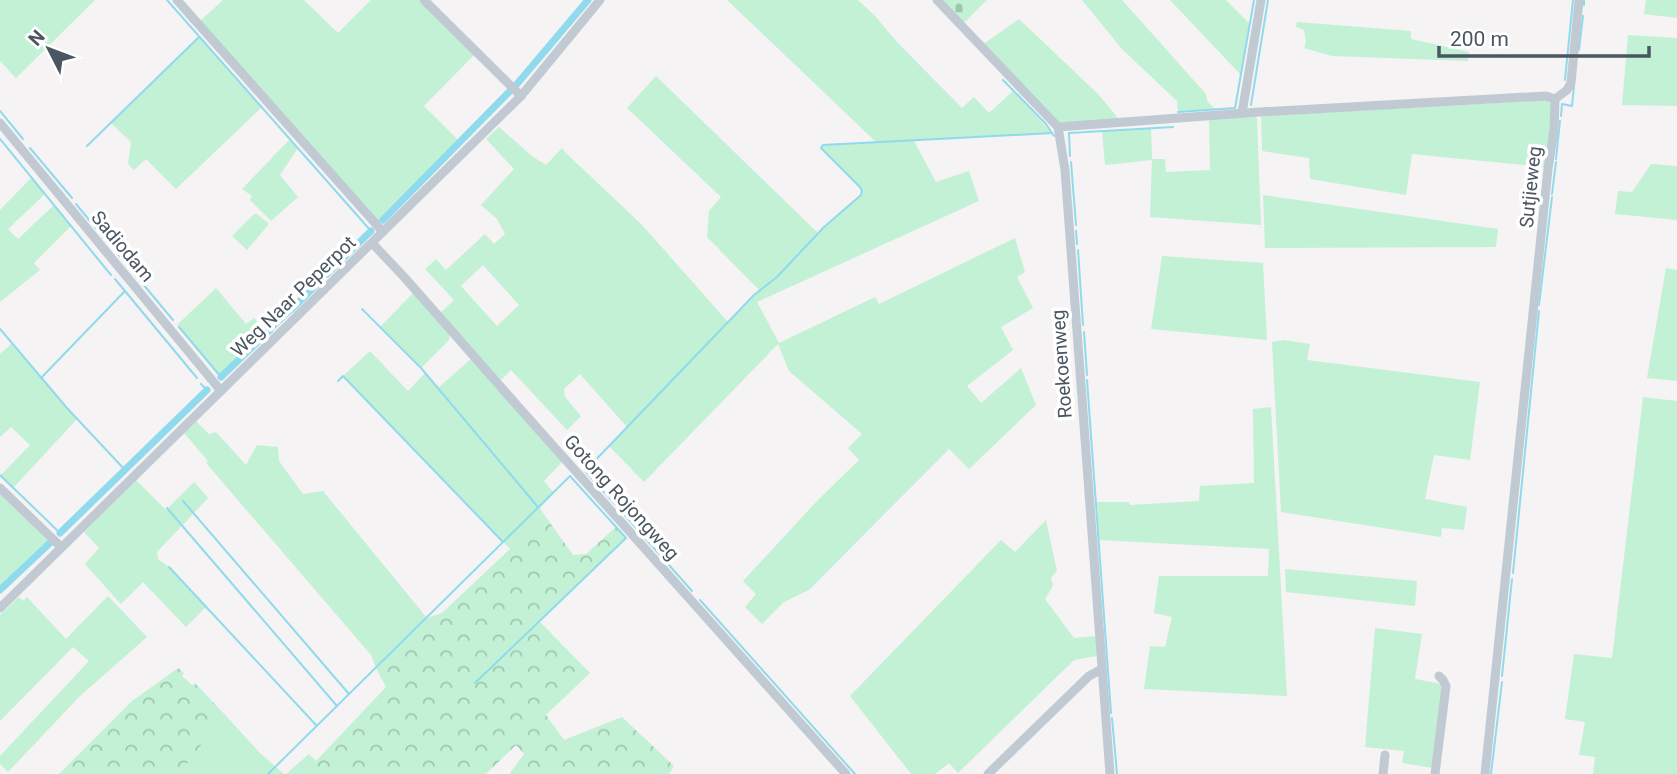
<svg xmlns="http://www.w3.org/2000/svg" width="1677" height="774" font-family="Roboto,sans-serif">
	<defs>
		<pattern id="forest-crowns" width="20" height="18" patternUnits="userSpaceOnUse" patternTransform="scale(1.75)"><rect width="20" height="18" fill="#c3f1d5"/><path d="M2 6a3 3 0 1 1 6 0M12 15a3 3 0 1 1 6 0" fill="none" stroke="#a0c6b0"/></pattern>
		<pattern id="cemetery-stones" width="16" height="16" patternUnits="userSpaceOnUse" patternTransform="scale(1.75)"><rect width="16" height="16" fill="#c3f1d5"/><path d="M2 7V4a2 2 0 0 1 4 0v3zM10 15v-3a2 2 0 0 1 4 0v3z" fill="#a0c6b0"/></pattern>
	</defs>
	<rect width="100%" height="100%" fill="#f5f3f3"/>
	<!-- grass -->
	<g fill="#c3f1d5" fill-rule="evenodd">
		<polygon points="0,0 95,0 16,78 0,61"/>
		<polygon points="223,0 304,0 338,33 371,0 419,0 474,55 424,106 460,142 379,223 200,21"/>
		<path d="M 727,0 L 858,0 L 874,15 L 898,43 L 962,108 L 974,97 L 989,113 L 1013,91 L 1052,133 L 914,141 L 936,182 L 969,171 L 979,201 L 757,302 L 779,343 L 875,297 L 879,304 L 1015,238 L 1025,272 L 1017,277 L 1033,308 L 1001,327 L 1013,350 L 967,386 L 981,403 L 1021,368 L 1036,405 L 969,469 L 949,449 L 809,590 L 784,602 L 762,624 L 745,607 L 756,594 L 743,581 L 817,501 L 859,460 L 848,448 L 862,434 L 789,371 L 778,344 L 644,482 L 609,446 L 627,427 L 580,374 L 564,389 L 565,397 L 581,416 L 567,430 L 511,370 L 499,382 L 440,313 L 454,300 L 425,269 L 436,259 L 446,270 L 485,234 L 494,244 L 505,234 L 497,219 L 481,205 L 514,169 L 486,139 L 499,127 L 532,156 L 546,165 L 562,148 L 567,154 L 642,225 L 728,322 L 759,290 L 707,237 L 709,211 L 721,197 L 627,108 L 656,76 L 818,233 L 861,195 L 862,191 L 821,148 L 823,145 L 876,142 ZM 483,265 L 519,305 L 497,326 L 461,286 Z"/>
		<polygon points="1082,0 1122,0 1206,94 1207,101 1215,109 1178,112 1177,101 1122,49"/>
		<polygon points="1170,0 1226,0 1250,24 1241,75"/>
		<polygon points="1646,0 1677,0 1677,18 1644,14"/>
		<polygon points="1019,19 1098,94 1119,119 1059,125 982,45"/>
		<polygon points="1297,22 1411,31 1411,39 1469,52 1468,61 1332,56 1304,48 1306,42 1304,30 1296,27"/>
		<polygon points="1628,35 1677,38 1677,106 1622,105"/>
		<polygon points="199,36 262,107 176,189 146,159 134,170 128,164 131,142 111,123"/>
		<polygon points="1547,100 1552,104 1551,130 1545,167 1412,154 1406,195 1310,179 1309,158 1262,151 1261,116"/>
		<polygon points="1255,116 1257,119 1261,225 1150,217 1152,160 1105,165 1102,131 1151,128 1152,159 1165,159 1166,172 1210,170 1209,118"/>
		<polygon points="290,139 298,148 280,175 298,197 271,221 250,200 252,196 242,189"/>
		<polygon points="1651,164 1677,166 1677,220 1615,214 1618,191 1632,192"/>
		<polygon points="32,177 45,194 8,229 18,239 54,205 71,226 34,263 40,270 0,302 0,210"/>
		<polygon points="1263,195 1498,229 1496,247 1265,248"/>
		<polygon points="254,214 257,214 269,224 247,250 232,236"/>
		<polygon points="1162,256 1263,263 1267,340 1151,329"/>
		<polygon points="1666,268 1677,270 1677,381 1647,378"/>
		<polygon points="216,288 246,324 254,318 267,333 220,376 177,325"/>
		<polygon points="414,292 450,334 449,340 421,368 380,327"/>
		<polygon points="1284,340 1310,344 1307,360 1480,382 1470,460 1434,455 1425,499 1467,507 1464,530 1442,528 1441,537 1281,512 1272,342"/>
		<polygon points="12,343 77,419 13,488 0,476 30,445 11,427 0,437 0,354"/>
		<polygon points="370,351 408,391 425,373 438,388 472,358 563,461 544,481 554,493 540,508 543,513 510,549 343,376"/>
		<polygon points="1643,397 1677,401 1677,774 1593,774 1595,757 1579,755 1585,722 1565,719 1574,654 1612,658"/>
		<polygon points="1271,407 1287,696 1144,689 1150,646 1165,647 1172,617 1154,613 1159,576 1268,576 1269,549 1099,540 1097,502 1129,502 1130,505 1199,501 1200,486 1254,483 1253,409"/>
		<polygon points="196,421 209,434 216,432 246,465 257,445 278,447 279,461 303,494 323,491 427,618 376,668 371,655 206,463 208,461 184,433"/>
		<polygon points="136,480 166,510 194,482 208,498 157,552 158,559 169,567 206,607 186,627 143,582 121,604 85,564 99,548 84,532"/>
		<polygon points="0,494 50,543 0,590"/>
		<polygon points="1046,520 1057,571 1051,578 1053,586 1045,599 1074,638 1096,636 1097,656 1074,660 958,773 949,763 935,774 911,774 850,696 1001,540 1015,552"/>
		<polygon points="1285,569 1417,581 1415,606 1286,592"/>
		<polygon points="108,596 147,637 80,696 8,772 0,764 0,756 89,661 73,647 0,721 0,615 19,597 23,601 27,597 66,639"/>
		<polygon points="1375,628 1422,634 1415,679 1442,684 1433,768 1402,763 1404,751 1365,747"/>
		<polygon points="227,717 260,753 284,774 179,774 212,731"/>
	</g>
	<!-- forest -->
	<g fill="url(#forest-crowns)">
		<polygon points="543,513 573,555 586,554 616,527 626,538 539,621 590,673 546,715 564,740 622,717 674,766 669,774 511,774 510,773 524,754 516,745 486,774 286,774 309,754 316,761 386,687 376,668 427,618 442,613 510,549"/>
		<polygon points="178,668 184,673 182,676 192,685 195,683 227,717 212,731 179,774 59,774 132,701"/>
	</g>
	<!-- cemetery -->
	<polygon fill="url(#cemetery-stones)" points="941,0 987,0 963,24"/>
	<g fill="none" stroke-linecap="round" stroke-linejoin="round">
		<!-- stream -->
		<g stroke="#90daee" stroke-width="2">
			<polyline points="167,0 371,231"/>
			<polyline points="1584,5 1584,0"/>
			<polyline points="1579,50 1583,16"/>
			<polyline points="1003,80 1046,124 1054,136"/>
			<polyline points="1565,80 1573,0"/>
			<polyline points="1251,105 1268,0"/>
			<polyline points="0,111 23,139"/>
			<polyline points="1178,112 1235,108 1254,0"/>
			<polyline points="1561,116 1562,104 1572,106 1574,86"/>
			<polyline points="0,139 111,275"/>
			<polyline points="87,146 199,37"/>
			<polyline points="30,148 72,198"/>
			<polyline points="1070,156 1069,133 1173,127"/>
			<polyline points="1556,159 1560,121"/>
			<polyline points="1071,162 1076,225"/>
			<polyline points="1552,194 1556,162"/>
			<polyline points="76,204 109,244"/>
			<polyline points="1076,231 1077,244"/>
			<polyline points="1078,250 1083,325"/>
			<polyline points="117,253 173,320"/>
			<polyline points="115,279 197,378"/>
			<polyline points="1539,305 1552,197"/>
			<polyline points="362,309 421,368 538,507"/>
			<polyline points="179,327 221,377"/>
			<polyline points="0,329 67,408 125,470"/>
			<polyline points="1084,332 1087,375"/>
			<polyline points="41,378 124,292"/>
			<polyline points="1087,380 1111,713"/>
			<polyline points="338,381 343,376 503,542"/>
			<polyline points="201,384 207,390"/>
			<polyline points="0,475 60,533"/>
			<polyline points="183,501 349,694"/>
			<polyline points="615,504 585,471 754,295 777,277 824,227 861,195 862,191 860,187 821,148 823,145 1052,133"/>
			<polyline points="167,508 337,706"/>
			<polyline points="622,512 692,591"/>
			<polyline points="169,567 316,725"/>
			<polyline points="1513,573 1539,311"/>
			<polyline points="700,600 855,774"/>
			<polyline points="1502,676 1512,579"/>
			<polyline points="1112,718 1117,774"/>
			<polyline points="268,774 570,476 626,538 475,683"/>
			<polyline points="1491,774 1502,682"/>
		</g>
		<!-- canal -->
		<g stroke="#90daee" stroke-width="7">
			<polyline points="517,84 588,0"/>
			<polyline points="383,220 509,92"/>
			<polyline points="327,274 371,231"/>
			<polyline points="292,309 319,282"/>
			<polyline points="272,327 289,311"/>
			<polyline points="221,377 270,330"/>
			<polyline points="60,533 207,390"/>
			<polyline points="0,590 50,543"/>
		</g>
		<!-- minor -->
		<g stroke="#c1cad2" stroke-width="9">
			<polyline points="177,0 383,232"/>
			<polyline points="424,0 521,96"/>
			<polyline points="937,0 1058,127 1065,170 1110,774"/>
			<polyline points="1555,99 1567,90 1571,83 1579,0"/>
			<polyline points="1242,113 1261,0"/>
			<polyline points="0,123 221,391"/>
			<polyline points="1058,127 1259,112 1546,96 1555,99"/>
			<polyline points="372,243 405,278 522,411 846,774"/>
			<polyline points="0,488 61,547"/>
			<polyline points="0,608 521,96 600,0"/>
			<polyline points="988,774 1089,676 1102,669"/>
			<polyline points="1383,774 1385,755"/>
			<polyline points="1435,774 1446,686 1443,680 1439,676"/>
			<polyline points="1485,774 1548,169 1554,130 1555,99"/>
		</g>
	</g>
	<g text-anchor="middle" stroke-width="7" stroke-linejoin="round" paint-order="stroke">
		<!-- street labels -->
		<g font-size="19" fill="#4a5661" stroke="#fff">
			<text transform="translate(1530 187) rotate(-84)" y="7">Sutjieweg</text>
			<text transform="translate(123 246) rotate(50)" y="7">Sadiodam</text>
			<text transform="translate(293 296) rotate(-44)" y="7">Weg Naar Peperpot</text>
			<text transform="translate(1061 364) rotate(-94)" y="7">Roekoenweg</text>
			<text transform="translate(622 497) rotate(48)" y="7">Gotong Rojongweg</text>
		</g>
	</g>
	<!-- north arrow -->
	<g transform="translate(49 49) rotate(312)" stroke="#ffffff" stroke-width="5" paint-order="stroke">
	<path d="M0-5L12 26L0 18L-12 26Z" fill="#4a5661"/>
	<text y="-10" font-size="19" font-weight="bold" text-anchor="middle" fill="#4a5661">N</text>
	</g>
	<!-- scale -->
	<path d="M1439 46v10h210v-10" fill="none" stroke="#4a5661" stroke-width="3.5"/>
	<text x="1450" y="46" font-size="21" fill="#4a5661" stroke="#ffffff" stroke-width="5" paint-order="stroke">200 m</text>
</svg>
